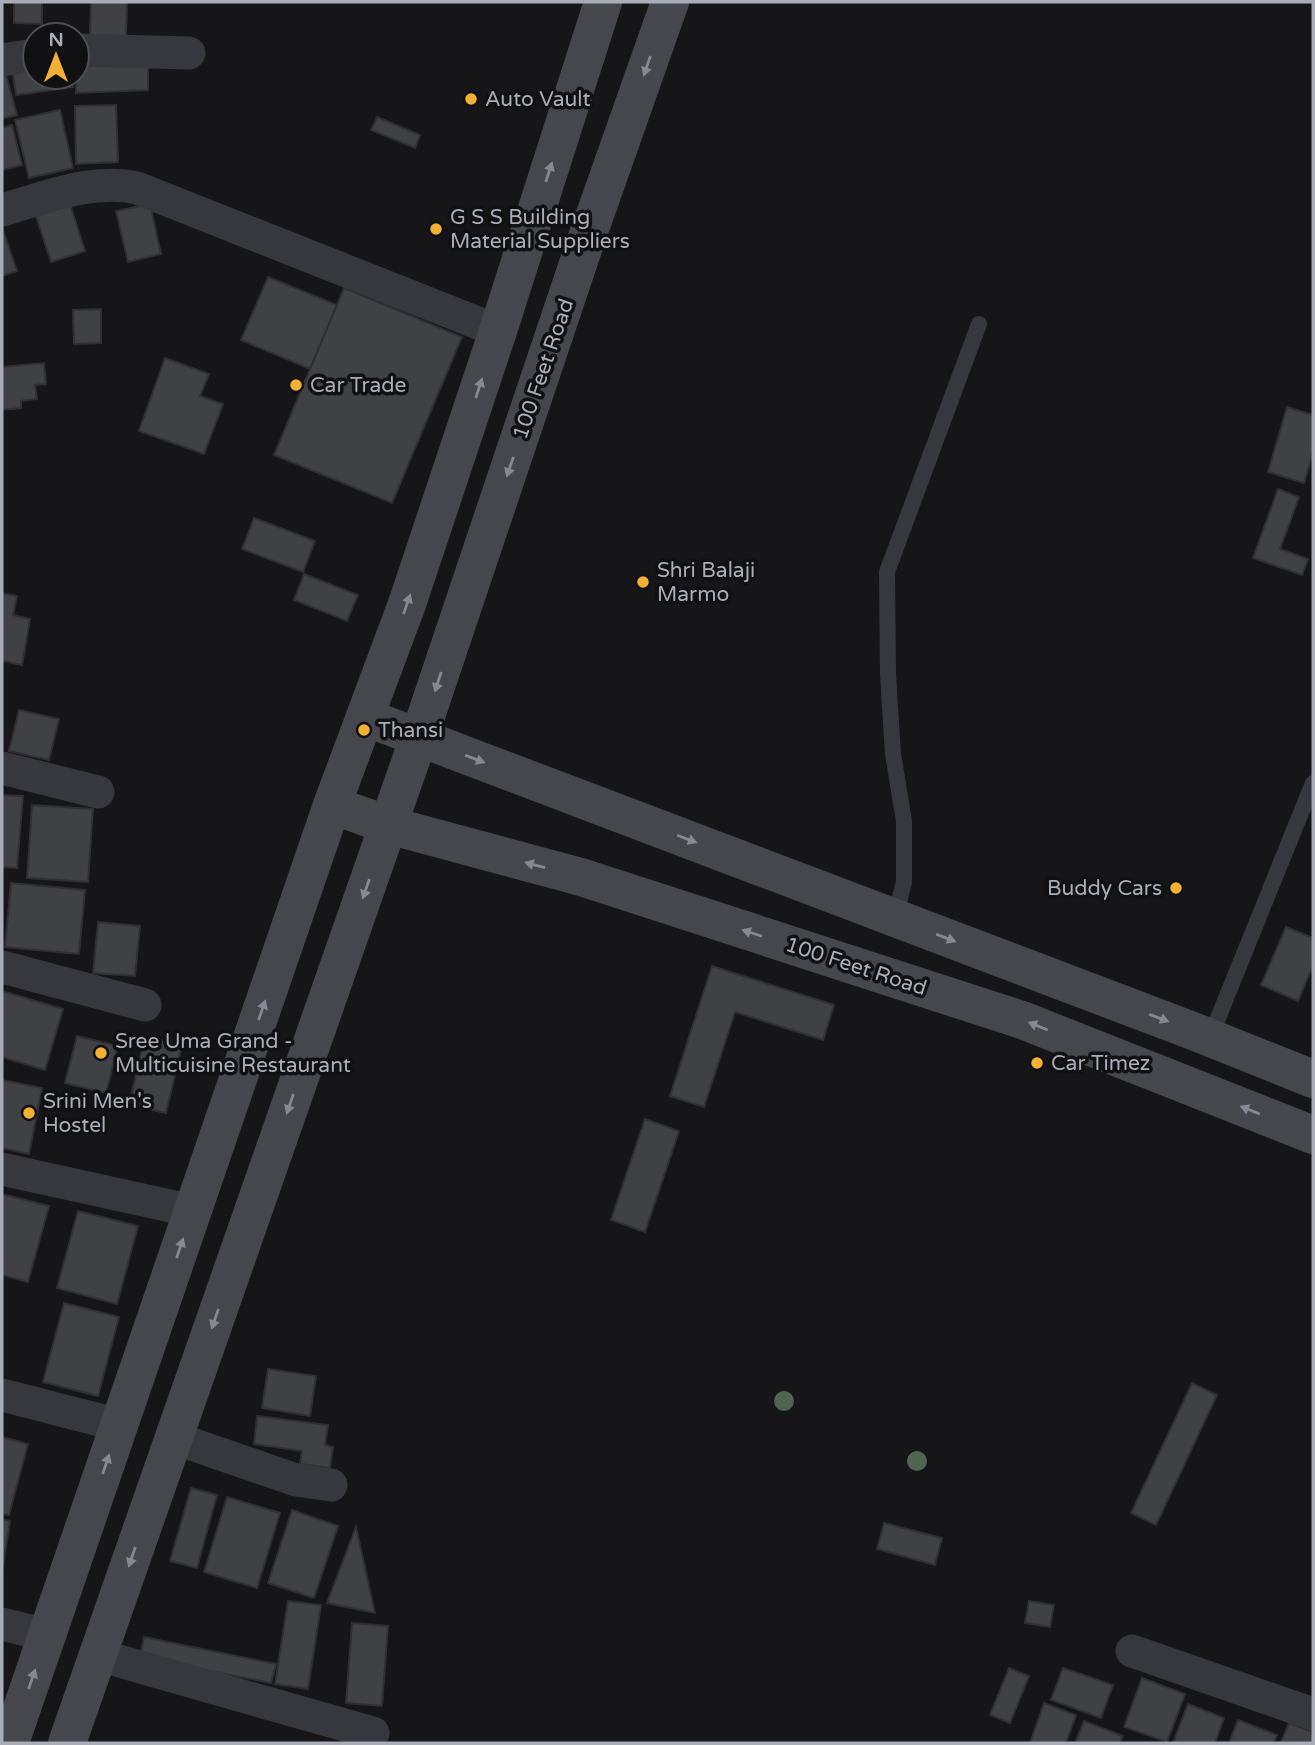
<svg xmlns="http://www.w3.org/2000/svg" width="1315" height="1745" font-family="'Varela Round',sans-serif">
	<rect width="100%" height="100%" fill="#161618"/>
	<!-- building -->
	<g fill="#404145" stroke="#303034" stroke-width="2">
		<polygon points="14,2 42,2 42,24 14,23"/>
		<polygon points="91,2 127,2 126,36 90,36"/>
		<polygon points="148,59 148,90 76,93 77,61"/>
		<polygon points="35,63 35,77 71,77 73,87 16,95 12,67"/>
		<polygon points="3,64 17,115 2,119 2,65"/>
		<polygon points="116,105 118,162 76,164 75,106"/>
		<polygon points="60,110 73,168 29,178 15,120"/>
		<polygon points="377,117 420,135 415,148 371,130"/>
		<polygon points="12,125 22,165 2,170 2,128"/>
		<polygon points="70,204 85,251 51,262 36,216"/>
		<polygon points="150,204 161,254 128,262 116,211"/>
		<polygon points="2,227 17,271 2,276"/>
		<polygon points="268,277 337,305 310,369 241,340"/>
		<polygon points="344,288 462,337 392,503 274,455"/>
		<polygon points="101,309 101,343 74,344 73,310"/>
		<polygon points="165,358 209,374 200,396 223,404 204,454 139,431"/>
		<polygon points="44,363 46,384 35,385 37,399 21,401 21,408 2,410 2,367"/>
		<polygon points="1287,407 1313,415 1313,452 1304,483 1268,472"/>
		<polygon points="1278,489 1299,497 1280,549 1308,559 1302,575 1253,558"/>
		<polygon points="254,518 315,541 303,572 242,549"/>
		<polygon points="304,574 358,595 347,621 294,600"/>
		<polygon points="2,593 17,596 13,615 30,619 22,665 2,661"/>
		<polygon points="19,710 59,719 49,760 9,751"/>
		<polygon points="2,795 23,796 17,868 2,867"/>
		<polygon points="32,805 93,809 88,882 27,878"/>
		<polygon points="11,883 85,890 79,954 5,947"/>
		<polygon points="98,922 140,926 135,976 93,973"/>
		<polygon points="1286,927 1313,938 1313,966 1298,1001 1261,985"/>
		<polygon points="712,966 834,1005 823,1040 735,1012 704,1107 670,1096"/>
		<polygon points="2,991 63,1009 45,1070 2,1057"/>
		<polygon points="77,1036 118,1046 106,1093 65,1083"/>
		<polygon points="145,1036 182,1045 166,1113 129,1105"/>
		<polygon points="2,1080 42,1088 29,1154 2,1148"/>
		<polygon points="645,1119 679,1131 645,1232 611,1220"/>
		<polygon points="2,1194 49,1206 28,1282 2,1275"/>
		<polygon points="78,1211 138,1226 117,1304 57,1288"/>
		<polygon points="64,1303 119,1317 98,1396 43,1382"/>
		<polygon points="268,1369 316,1376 310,1416 262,1408"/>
		<polygon points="1192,1383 1217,1395 1156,1525 1131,1513"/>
		<polygon points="257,1416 328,1425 325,1445 333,1447 330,1468 300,1464 302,1451 254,1444"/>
		<polygon points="2,1437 28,1444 9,1515 2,1514"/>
		<polygon points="191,1488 217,1495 197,1568 170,1561"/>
		<polygon points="227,1497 280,1513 257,1588 204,1572"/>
		<polygon points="292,1510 338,1526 314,1598 268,1583"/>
		<polygon points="2,1519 10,1521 2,1571"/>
		<polygon points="884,1523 942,1538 935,1565 877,1549"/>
		<polygon points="356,1527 375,1613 327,1603"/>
		<polygon points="288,1601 321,1605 308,1689 275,1684"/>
		<polygon points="1029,1601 1054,1605 1050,1627 1025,1623"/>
		<polygon points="352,1623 388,1626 382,1706 346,1703"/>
		<polygon points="144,1637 276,1664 271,1683 140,1657"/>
		<polygon points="1009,1668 1029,1676 1010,1723 990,1715"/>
		<polygon points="1063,1668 1113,1685 1101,1718 1051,1700"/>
		<polygon points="1142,1678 1185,1694 1167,1742 1124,1727"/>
		<polygon points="1044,1703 1076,1715 1066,1743 1030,1743"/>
		<polygon points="1188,1704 1224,1718 1215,1743 1173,1743"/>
		<polygon points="1238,1720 1277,1735 1274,1743 1229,1743"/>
		<polygon points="1084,1721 1123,1736 1120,1743 1075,1743"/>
		<polygon points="1289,1723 1313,1732 1313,1743 1281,1742"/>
	</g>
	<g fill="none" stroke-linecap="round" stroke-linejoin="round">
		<!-- lane -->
		<g stroke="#37383d" stroke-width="16">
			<polyline points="895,918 904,882 904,821 893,754 888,674 887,572 979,324"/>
			<polyline points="1210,1038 1313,783"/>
		</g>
		<!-- street -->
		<g stroke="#37383d" stroke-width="33">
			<polyline points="77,50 189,53"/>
			<polyline points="2,60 35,55"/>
			<path d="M 2,210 C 45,198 91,178 137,188 L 498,331"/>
			<polyline points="2,768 98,792"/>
			<polyline points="2,967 145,1005"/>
			<polyline points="2,1169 193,1211"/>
			<polyline points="2,1395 119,1425"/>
			<polyline points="174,1438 296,1480 331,1485"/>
			<polyline points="2,1624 47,1635"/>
			<polyline points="1132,1651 1313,1714"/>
			<polyline points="98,1655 373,1733"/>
		</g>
		<!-- secondary -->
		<g stroke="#45474d" stroke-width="38">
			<polyline points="365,717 1193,1031 1313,1079"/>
			<polyline points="332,805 388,825 581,877 1022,1020 1313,1135"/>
			<polyline points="10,1743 332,805 407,604 498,331 603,2"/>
			<polyline points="67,1743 419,737 585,243 670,2"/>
		</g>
	</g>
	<!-- trees -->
	<g fill="#506452">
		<circle cx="784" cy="1401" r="10"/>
		<circle cx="917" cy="1461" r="10"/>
	</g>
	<!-- one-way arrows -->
	<defs><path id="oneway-solid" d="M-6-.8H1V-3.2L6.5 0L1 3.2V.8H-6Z" transform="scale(1.75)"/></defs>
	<g fill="#858993">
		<use href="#oneway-solid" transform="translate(647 66) rotate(109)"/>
		<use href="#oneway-solid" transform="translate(549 172) rotate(-72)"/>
		<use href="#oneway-solid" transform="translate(479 388) rotate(-72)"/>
		<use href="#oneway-solid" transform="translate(510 467) rotate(109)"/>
		<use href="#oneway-solid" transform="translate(407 604) rotate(-71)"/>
		<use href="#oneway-solid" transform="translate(438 682) rotate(108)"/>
		<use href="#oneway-solid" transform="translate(475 759) rotate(21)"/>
		<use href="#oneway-solid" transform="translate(687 839) rotate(21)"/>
		<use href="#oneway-solid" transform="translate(535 865) rotate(-165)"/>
		<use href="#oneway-solid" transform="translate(366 889) rotate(109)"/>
		<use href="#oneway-solid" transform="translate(752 933) rotate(-162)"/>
		<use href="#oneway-solid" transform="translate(946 938) rotate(21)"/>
		<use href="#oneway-solid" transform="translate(262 1010) rotate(-71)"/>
		<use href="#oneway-solid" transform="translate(1159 1018) rotate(21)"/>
		<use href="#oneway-solid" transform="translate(1038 1026) rotate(-158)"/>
		<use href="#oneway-solid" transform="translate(290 1104) rotate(109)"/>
		<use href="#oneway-solid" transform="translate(1250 1110) rotate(-158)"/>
		<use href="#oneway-solid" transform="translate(180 1248) rotate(-71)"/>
		<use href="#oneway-solid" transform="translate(215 1319) rotate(109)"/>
		<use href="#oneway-solid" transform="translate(106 1464) rotate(-71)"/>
		<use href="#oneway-solid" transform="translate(132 1557) rotate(109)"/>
		<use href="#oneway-solid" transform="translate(32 1679) rotate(-71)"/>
	</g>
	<!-- markers -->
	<g fill="#f2b134" stroke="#111113" stroke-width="2.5">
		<circle cx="471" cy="99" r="7"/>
		<circle cx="436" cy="229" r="7"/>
		<circle cx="296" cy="385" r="7"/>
		<circle cx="643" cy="582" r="7"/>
		<circle cx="364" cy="730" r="7"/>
		<circle cx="1176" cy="888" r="7"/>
		<circle cx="101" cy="1053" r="7"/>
		<circle cx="1037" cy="1063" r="7"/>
		<circle cx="29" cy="1113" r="7"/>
	</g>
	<g text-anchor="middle" stroke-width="7" stroke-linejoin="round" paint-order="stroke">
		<!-- poi labels -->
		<g font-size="21" fill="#a8adb8" stroke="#111113" text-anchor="start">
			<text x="485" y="106">Auto Vault</text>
			<text x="450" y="224">G S S Building<tspan x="450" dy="24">Material Suppliers</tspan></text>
			<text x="310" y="392">Car Trade</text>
			<text x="657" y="577">Shri Balaji<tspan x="657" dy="24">Marmo</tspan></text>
			<text x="378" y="737">Thansi</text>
			<text x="1162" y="895" text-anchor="end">Buddy Cars</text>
			<text x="115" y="1048">Sree Uma Grand -<tspan x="115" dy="24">Multicuisine Restaurant</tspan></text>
			<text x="1051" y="1070">Car Timez</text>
			<text x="43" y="1108">Srini Men's<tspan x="43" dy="24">Hostel</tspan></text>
		</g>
		<!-- street labels -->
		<g font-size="21" fill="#a8adb8" stroke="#111113">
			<text transform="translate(543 369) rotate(-71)" y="7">100 Feet Road</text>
			<text transform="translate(856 966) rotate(18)" y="7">100 Feet Road</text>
		</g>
	</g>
	<!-- border -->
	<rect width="1315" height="1745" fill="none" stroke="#a8adb8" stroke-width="7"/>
	<!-- north arrow -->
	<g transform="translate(56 56)"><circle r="33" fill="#111113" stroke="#4d4f55" stroke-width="2"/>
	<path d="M0-5L12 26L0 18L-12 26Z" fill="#f2b134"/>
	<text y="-10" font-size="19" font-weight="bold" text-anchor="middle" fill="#a8adb8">N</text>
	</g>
</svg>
